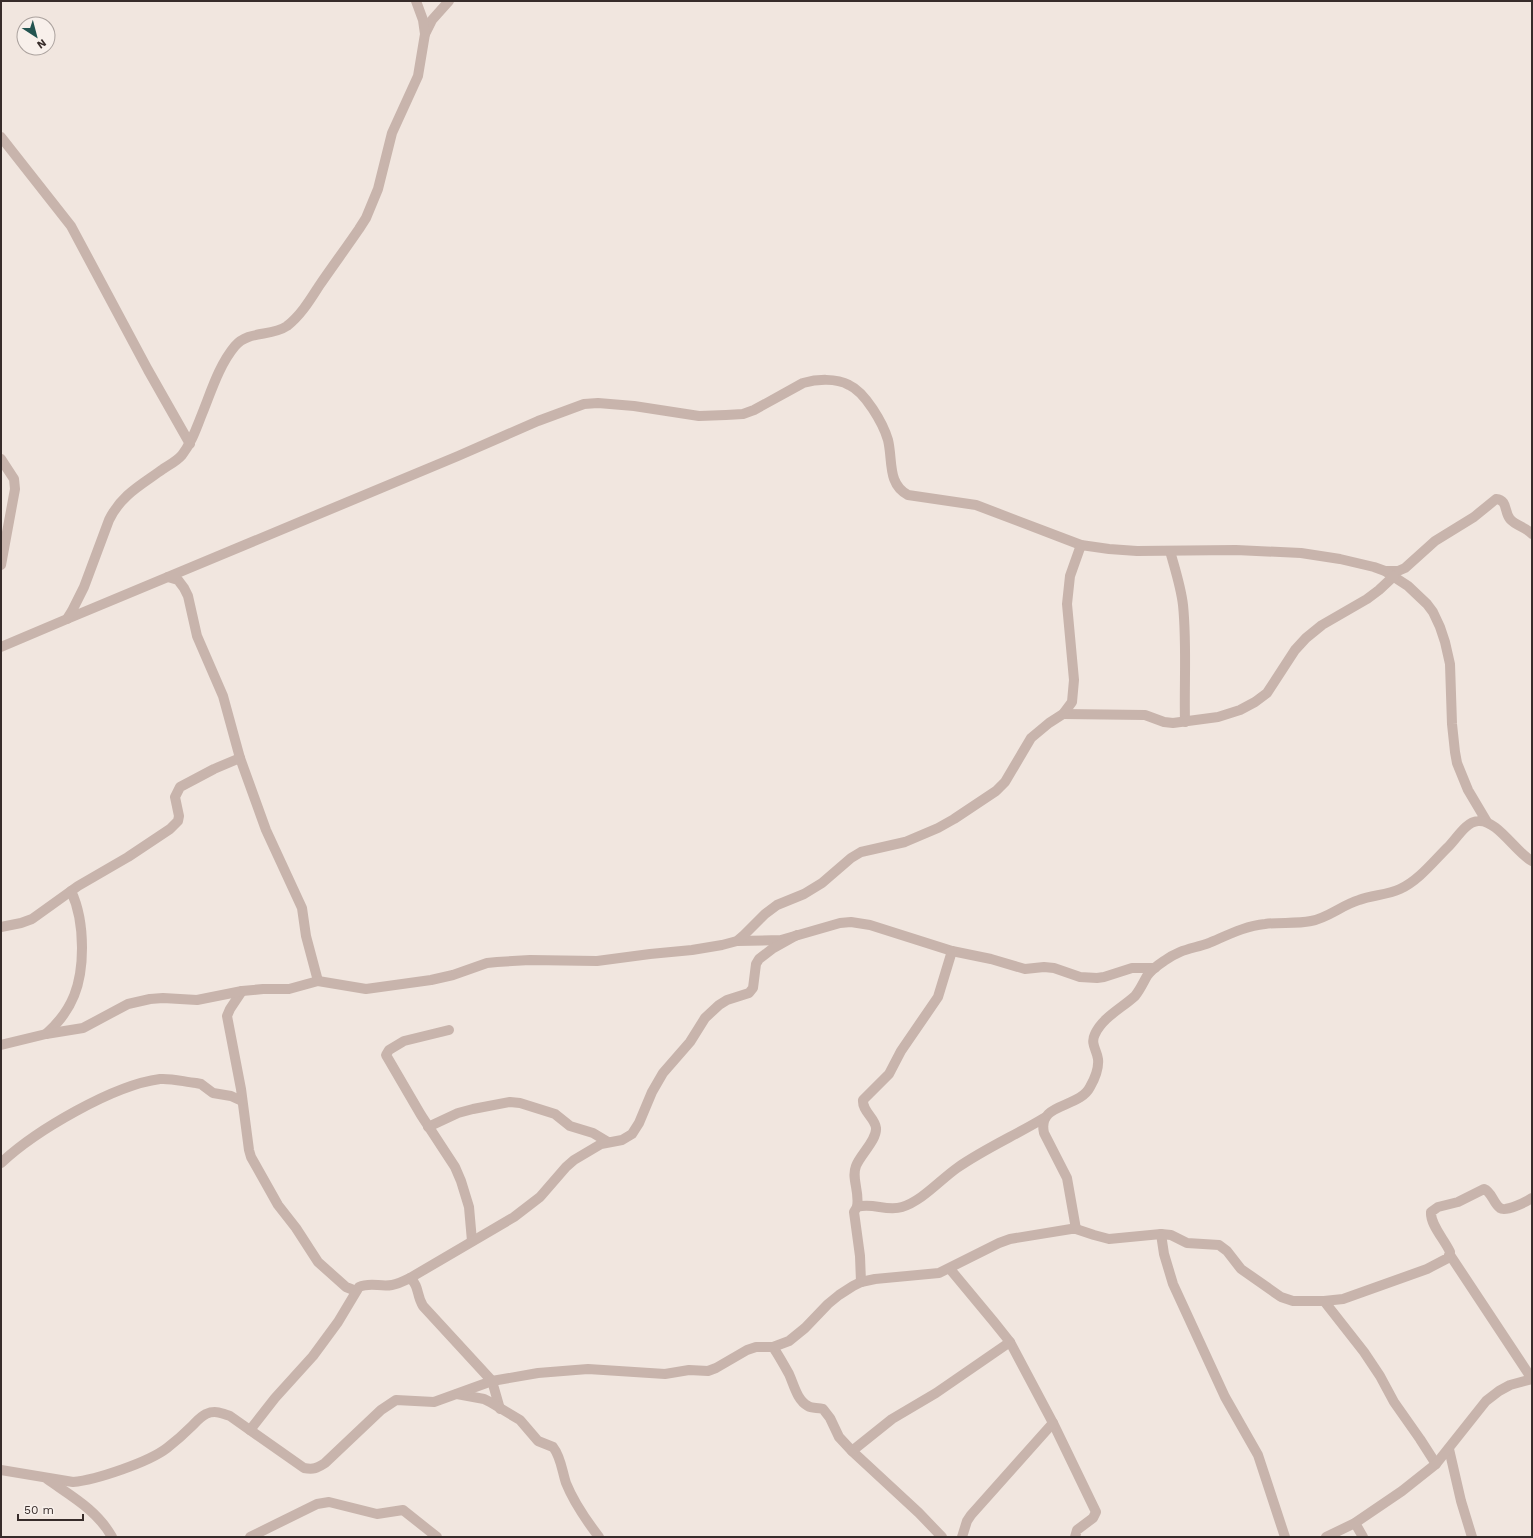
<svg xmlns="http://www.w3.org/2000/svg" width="1533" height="1538" font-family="'Work Sans',sans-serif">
	<rect width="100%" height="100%" fill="#f1e6df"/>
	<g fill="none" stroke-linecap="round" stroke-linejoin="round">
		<!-- minor -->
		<g stroke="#c8b4ac" stroke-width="10">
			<polyline points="425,34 432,20 449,1"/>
			<polyline points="1,137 71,226 148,370 190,444"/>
			<polyline points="1,459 14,479 15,489 1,565"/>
			<path d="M 1170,551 C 1175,569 1181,587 1183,605 C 1187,644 1184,683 1185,722"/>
			<path d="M 1385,571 L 1398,571 L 1405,568 L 1435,541 L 1474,517 L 1496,499 C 1508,500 1504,512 1510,519 C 1516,526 1526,527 1532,534"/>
			<polyline points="168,577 178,580 184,588 188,596 197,636 223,696 240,758 266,830 302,908 306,936 318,981"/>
			<path d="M 67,619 L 458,456 L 538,421 L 584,404 L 598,403 L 634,406 L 699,416 L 726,415 L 743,414 L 754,410 L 803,383 C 817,379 836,378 849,385 C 865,392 883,423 888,440 C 893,460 887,484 908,495 L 976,505 L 1081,545 L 1109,549 L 1137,551 L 1236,550 L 1301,553 L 1340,559 L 1374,567 L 1385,571 L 1408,586 L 1427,604 L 1433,612 L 1440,627 L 1445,642 L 1450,664 L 1452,724 L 1455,752 L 1457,763 L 1468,790 L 1487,822"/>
			<path d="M 1,647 L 67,619 L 72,611 L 84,587 L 109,520 C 121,495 141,485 163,469 C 169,465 177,461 182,455 C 192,442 196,429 202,414 C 211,392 219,365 235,346 C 249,330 271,337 287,326 C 301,315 310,300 319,286 C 332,267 346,248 359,229 L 366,218 L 378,189 L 392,133 L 418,76 L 425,34 L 423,20 L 416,1"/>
			<polyline points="1063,714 1145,715 1164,722 1173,723 1218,717 1240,710 1255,702 1267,693 1295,650 1306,638 1322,625 1367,599 1379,590 1394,576"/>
			<polyline points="1,927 21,923 32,919 78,886 128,857 170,829 178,821 179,816 175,797 180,787 214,769 240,758"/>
			<polyline points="737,941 781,940 840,923 851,922 870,925 952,951 991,959 1025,969 1044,967 1054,968 1080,977 1097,978 1104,977 1132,968 1155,968"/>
			<polyline points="242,991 230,1009 227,1016 241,1089 249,1150 251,1157 278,1205 296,1228 318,1262 346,1287 356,1291"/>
			<polyline points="449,1030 404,1041 389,1050 386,1055 421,1115 455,1167 461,1181 469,1207 472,1241"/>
			<path d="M 46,1034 C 73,1010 82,984 82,948 C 82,928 80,910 71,891"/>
			<polyline points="1,1045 46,1034 83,1028 128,1004 150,999 163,998 197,1000 242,991 263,989 289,989 318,981 366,989 431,980 453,975 487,963 497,962 530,960 597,961 650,954 692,950 722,945 737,941 744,935 765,914 777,905 804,894 822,883 851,858 861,852 905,842 938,828 954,819 996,791 1005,782 1031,738 1049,723 1063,714 1072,702 1074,680 1067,604 1070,576 1081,545"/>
			<polyline points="428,1127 458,1113 473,1109 510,1102 520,1103 555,1114 570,1126 593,1133 608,1142"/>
			<path d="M 1,1163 C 35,1131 113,1085 160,1079 C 171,1078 185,1082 196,1083 L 201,1084 L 213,1093 L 231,1096 L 242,1101"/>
			<path d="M 857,1207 C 860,1191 851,1179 856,1166 C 860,1155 877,1140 876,1128 C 875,1118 862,1111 863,1100 L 889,1074 L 901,1051 L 938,997 L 952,951"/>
			<path d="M 1076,1229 L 1067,1178 L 1044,1133 C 1037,1102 1079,1109 1090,1087 C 1094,1080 1099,1068 1098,1059 C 1097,1050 1090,1044 1095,1034 C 1103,1017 1122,1008 1135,996 C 1140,990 1143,983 1147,976 C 1151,970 1158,965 1164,961 C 1180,949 1192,949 1209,943 C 1228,935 1245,926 1265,924 C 1280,922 1296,924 1311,921 C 1328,918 1342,905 1359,900 C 1372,895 1387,895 1400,889 C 1418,881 1433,862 1447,848 C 1456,840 1465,822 1478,821 C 1497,819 1516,853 1532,861"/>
			<polyline points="1161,1234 1164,1254 1173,1284 1225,1397 1258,1455 1285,1537"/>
			<polyline points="1450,1255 1532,1379"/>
			<polyline points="950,1269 994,1322 1010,1342 1053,1423 1096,1512 1093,1518 1077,1530 1075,1537"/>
			<path d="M 410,1278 C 420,1287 416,1295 423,1306 L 492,1381 L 500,1409"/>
			<path d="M 861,1282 L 860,1256 L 854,1212 L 857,1207 C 872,1202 887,1212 902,1207 C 922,1201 940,1180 957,1168 C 984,1149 1016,1135 1044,1118"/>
			<polyline points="1324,1301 1364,1352 1380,1376 1394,1402 1420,1439 1436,1464"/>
			<path d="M 773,1347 C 779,1356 784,1365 789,1374 C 794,1385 797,1400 808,1406 C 812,1409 818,1407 823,1409 L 830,1418 L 839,1437 L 852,1451 L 919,1513 L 942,1537"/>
			<path d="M 457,1394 L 484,1399 L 490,1402 L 520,1420 L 538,1441 L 553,1447 C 561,1457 562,1471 566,1483 C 574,1503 586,1520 599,1537"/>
			<path d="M 250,1430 L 275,1398 L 313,1356 L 338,1322 L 359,1287 C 370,1282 380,1287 392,1285 C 398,1284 404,1281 410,1278 L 514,1217 L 540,1197 L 566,1167 L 574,1160 L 601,1144 L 622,1140 L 632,1134 L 639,1123 L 652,1092 L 663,1073 L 690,1042 L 705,1018 L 719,1005 L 727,1000 L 749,993 L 753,988 L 756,964 L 759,959 L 772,949 L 797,935"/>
			<polyline points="1449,1449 1461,1501 1472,1537"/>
			<polyline points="852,1451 892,1419 936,1393 1010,1342"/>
			<path d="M 1,1470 L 73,1482 C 96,1480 149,1462 167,1448 C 176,1441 185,1433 192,1426 C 197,1421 200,1417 206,1414 C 215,1410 221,1413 230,1416 L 304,1468 C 314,1470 317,1468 325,1463 L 381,1410 L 396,1400 L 434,1402 L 492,1381 L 538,1373 L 588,1369 L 665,1374 L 689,1370 L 708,1371 L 716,1368 L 747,1350 L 756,1347 L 773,1347 L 789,1341 L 805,1328 L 828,1304 L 839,1295 L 853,1286 L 861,1282 L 875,1279 L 939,1273 L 999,1243 L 1010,1239 L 1071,1229 L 1076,1229 L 1094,1235 L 1109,1239 L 1161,1234 L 1171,1235 L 1187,1243 L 1219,1245 L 1227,1251 L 1241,1269 L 1281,1297 L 1293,1301 L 1324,1301 L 1343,1299 L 1427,1269 L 1448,1258 L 1450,1252 C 1445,1240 1430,1225 1431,1212 L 1438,1207 L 1458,1202 L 1484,1189 C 1492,1192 1493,1203 1500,1208 C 1506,1212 1526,1202 1532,1198"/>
			<path d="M 47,1479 C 71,1496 97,1510 112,1537"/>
			<polyline points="1355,1523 1363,1537"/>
			<polyline points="250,1537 317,1504 329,1502 377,1514 403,1510 437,1537"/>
			<polyline points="962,1537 967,1521 971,1515 1053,1423"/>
			<polyline points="1326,1537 1355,1523 1402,1491 1436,1464 1486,1401 1499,1391 1510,1385 1532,1379"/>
		</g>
	</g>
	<!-- border -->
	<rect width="1533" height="1538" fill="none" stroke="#372c2a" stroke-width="4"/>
	<!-- north arrow -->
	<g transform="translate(36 36) rotate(144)"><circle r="19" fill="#f8f0eb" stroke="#aba29e"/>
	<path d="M0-3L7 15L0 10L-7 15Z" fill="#235450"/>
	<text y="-6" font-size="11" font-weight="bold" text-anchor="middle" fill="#372c2a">N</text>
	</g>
	<!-- scale -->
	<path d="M18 1514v6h65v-6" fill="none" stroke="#372c2a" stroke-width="2"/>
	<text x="24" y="1514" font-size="12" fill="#372c2a" stroke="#f8f0eb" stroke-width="3" paint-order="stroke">50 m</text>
</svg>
